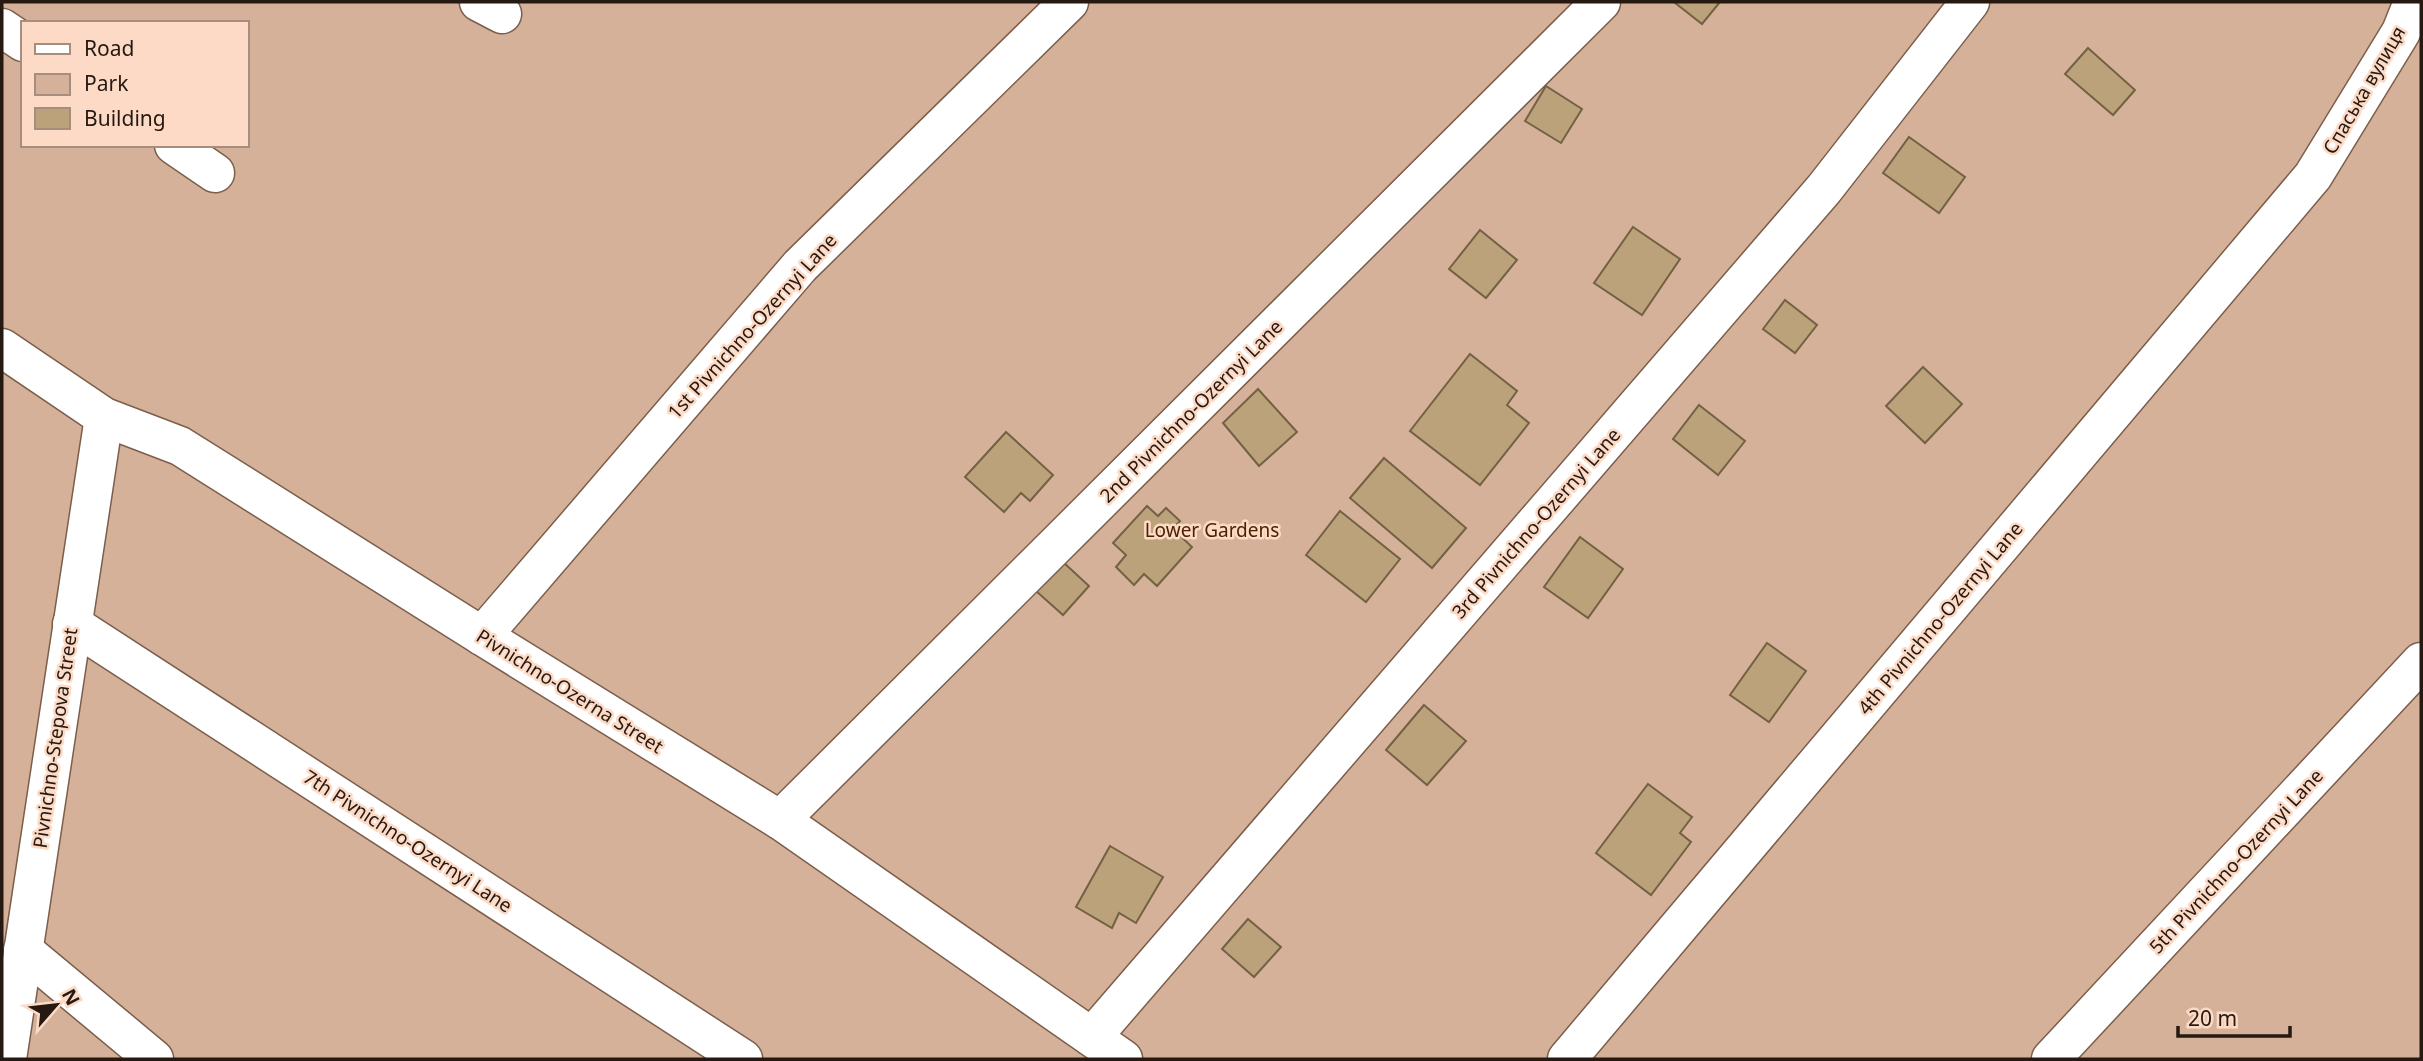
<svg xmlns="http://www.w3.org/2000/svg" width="2423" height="1061" font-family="'Noto Sans',sans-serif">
	<rect width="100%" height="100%" fill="#fddac5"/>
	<!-- green -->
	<path fill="#d6b19a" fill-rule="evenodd" d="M 2,2 L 2421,2 L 2421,1059 L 2,1059 ZM 23,23 L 247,23 L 247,145 L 23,145 Z"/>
	<!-- building -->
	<g fill="#bca27a" stroke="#736144" stroke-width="2">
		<polygon points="1674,2 1720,2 1702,24"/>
		<polygon points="2088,48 2135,90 2113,115 2065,74"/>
		<polygon points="1546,86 1582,109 1561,143 1525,121"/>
		<polygon points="1909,137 1965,177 1939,213 1883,173"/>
		<polygon points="1633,227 1680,259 1642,315 1594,283"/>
		<polygon points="1480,230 1517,260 1486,298 1449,269"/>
		<polygon points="1785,300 1817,325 1795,353 1763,329"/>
		<polygon points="1470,354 1517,391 1507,405 1529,423 1480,485 1410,431"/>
		<polygon points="1923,367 1962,404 1925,443 1886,406"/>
		<polygon points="1258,389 1297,432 1259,466 1223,423"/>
		<polygon points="1699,405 1745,441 1718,475 1673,439"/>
		<polygon points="1006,432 1053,475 1030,501 1021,493 1004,512 965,477"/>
		<polygon points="1384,458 1466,528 1432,568 1350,498"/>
		<polygon points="1147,506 1158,516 1166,508 1180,521 1173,529 1192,547 1157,586 1144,574 1134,585 1116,567 1126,555 1113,543"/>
		<polygon points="1340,511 1400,559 1366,602 1306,555"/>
		<polygon points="1580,537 1623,569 1588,618 1544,587"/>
		<polygon points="1063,562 1089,586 1063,615 1036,591"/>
		<polygon points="1767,643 1806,671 1769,722 1730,695"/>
		<polygon points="1424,705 1466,741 1427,785 1386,750"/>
		<polygon points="1648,784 1692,817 1680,833 1691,842 1651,895 1596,853"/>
		<polygon points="1110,846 1163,877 1136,923 1119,913 1112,928 1076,907"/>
		<polygon points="1248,919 1281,947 1254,977 1222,949"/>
	</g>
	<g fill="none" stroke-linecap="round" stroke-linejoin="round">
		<!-- minor casing -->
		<g stroke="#7b5e4b" stroke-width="41">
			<g id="minor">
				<polyline points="479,2 502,14"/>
				<polyline points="2,28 23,42"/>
				<polyline points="174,145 215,173"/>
				<polyline points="2,348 104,417 180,446 482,636 780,820 1123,1059"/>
				<polyline points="72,624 743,1059"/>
				<polyline points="482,636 800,266 1069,2"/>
				<polyline points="780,820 1601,2"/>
				<polyline points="23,950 154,1059"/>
				<polyline points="1092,1037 1824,189 1970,2"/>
				<polyline points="7,1059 104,417"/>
				<polyline points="1567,1059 2313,176 2401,32 2413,2"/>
				<polyline points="2051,1059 2421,662"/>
			</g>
		</g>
		<!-- minor -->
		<use href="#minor" stroke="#fff" stroke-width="38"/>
	</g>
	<g text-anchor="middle" stroke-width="5" stroke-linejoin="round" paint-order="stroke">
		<!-- street labels -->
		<g font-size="19" fill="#251912" stroke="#fddac5">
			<text transform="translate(2364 90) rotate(-60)" y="7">Спаська вулиця</text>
			<text transform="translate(752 326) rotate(-48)" y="7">1st Pivnichno-Ozernyi Lane</text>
			<text transform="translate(1191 411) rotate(-45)" y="7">2nd Pivnichno-Ozernyi Lane</text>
			<text transform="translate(1536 523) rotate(-49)" y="7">3rd Pivnichno-Ozernyi Lane</text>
			<text transform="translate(1940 618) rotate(-50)" y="7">4th Pivnichno-Ozernyi Lane</text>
			<text transform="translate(570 691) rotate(32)" y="7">Pivnichno-Ozerna Street</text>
			<text transform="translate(55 738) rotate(-82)" y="7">Pivnichno-Stepova Street</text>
			<text transform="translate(408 841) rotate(33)" y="7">7th Pivnichno-Ozernyi Lane</text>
			<text transform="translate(2236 861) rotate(-47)" y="7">5th Pivnichno-Ozernyi Lane</text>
		</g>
		<!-- park labels -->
		<g font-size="19" fill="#4a2202" stroke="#fddac5">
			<text x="1212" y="537">Lower Gardens</text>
		</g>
	</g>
	<!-- border -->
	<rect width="2423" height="1061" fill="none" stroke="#251912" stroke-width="7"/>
	<!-- legend -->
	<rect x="21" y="21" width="228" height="126" fill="#fddac5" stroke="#a78d7d" stroke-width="2"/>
	<rect x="35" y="44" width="35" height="10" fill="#ffffff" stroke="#a78d7d" stroke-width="2"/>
	<text x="84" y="56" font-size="21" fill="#251912">Road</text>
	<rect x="35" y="74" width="35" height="21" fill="#d6b19a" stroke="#a78d7d" stroke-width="2"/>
	<text x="84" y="91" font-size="21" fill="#251912">Park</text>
	<rect x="35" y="108" width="35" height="21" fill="#bca27a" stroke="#a78d7d" stroke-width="2"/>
	<text x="84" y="126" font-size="21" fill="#251912">Building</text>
	<!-- north arrow -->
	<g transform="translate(56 1005) rotate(62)" stroke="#fddac5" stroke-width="5" paint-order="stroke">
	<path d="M0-5L12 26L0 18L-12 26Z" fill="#251912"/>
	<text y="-10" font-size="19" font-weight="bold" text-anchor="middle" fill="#251912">N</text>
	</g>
	<!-- scale -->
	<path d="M2178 1026v10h112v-10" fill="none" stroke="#251912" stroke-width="3.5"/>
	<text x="2188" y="1026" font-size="21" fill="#251912" stroke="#fddac5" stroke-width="5" paint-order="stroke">20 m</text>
</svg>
